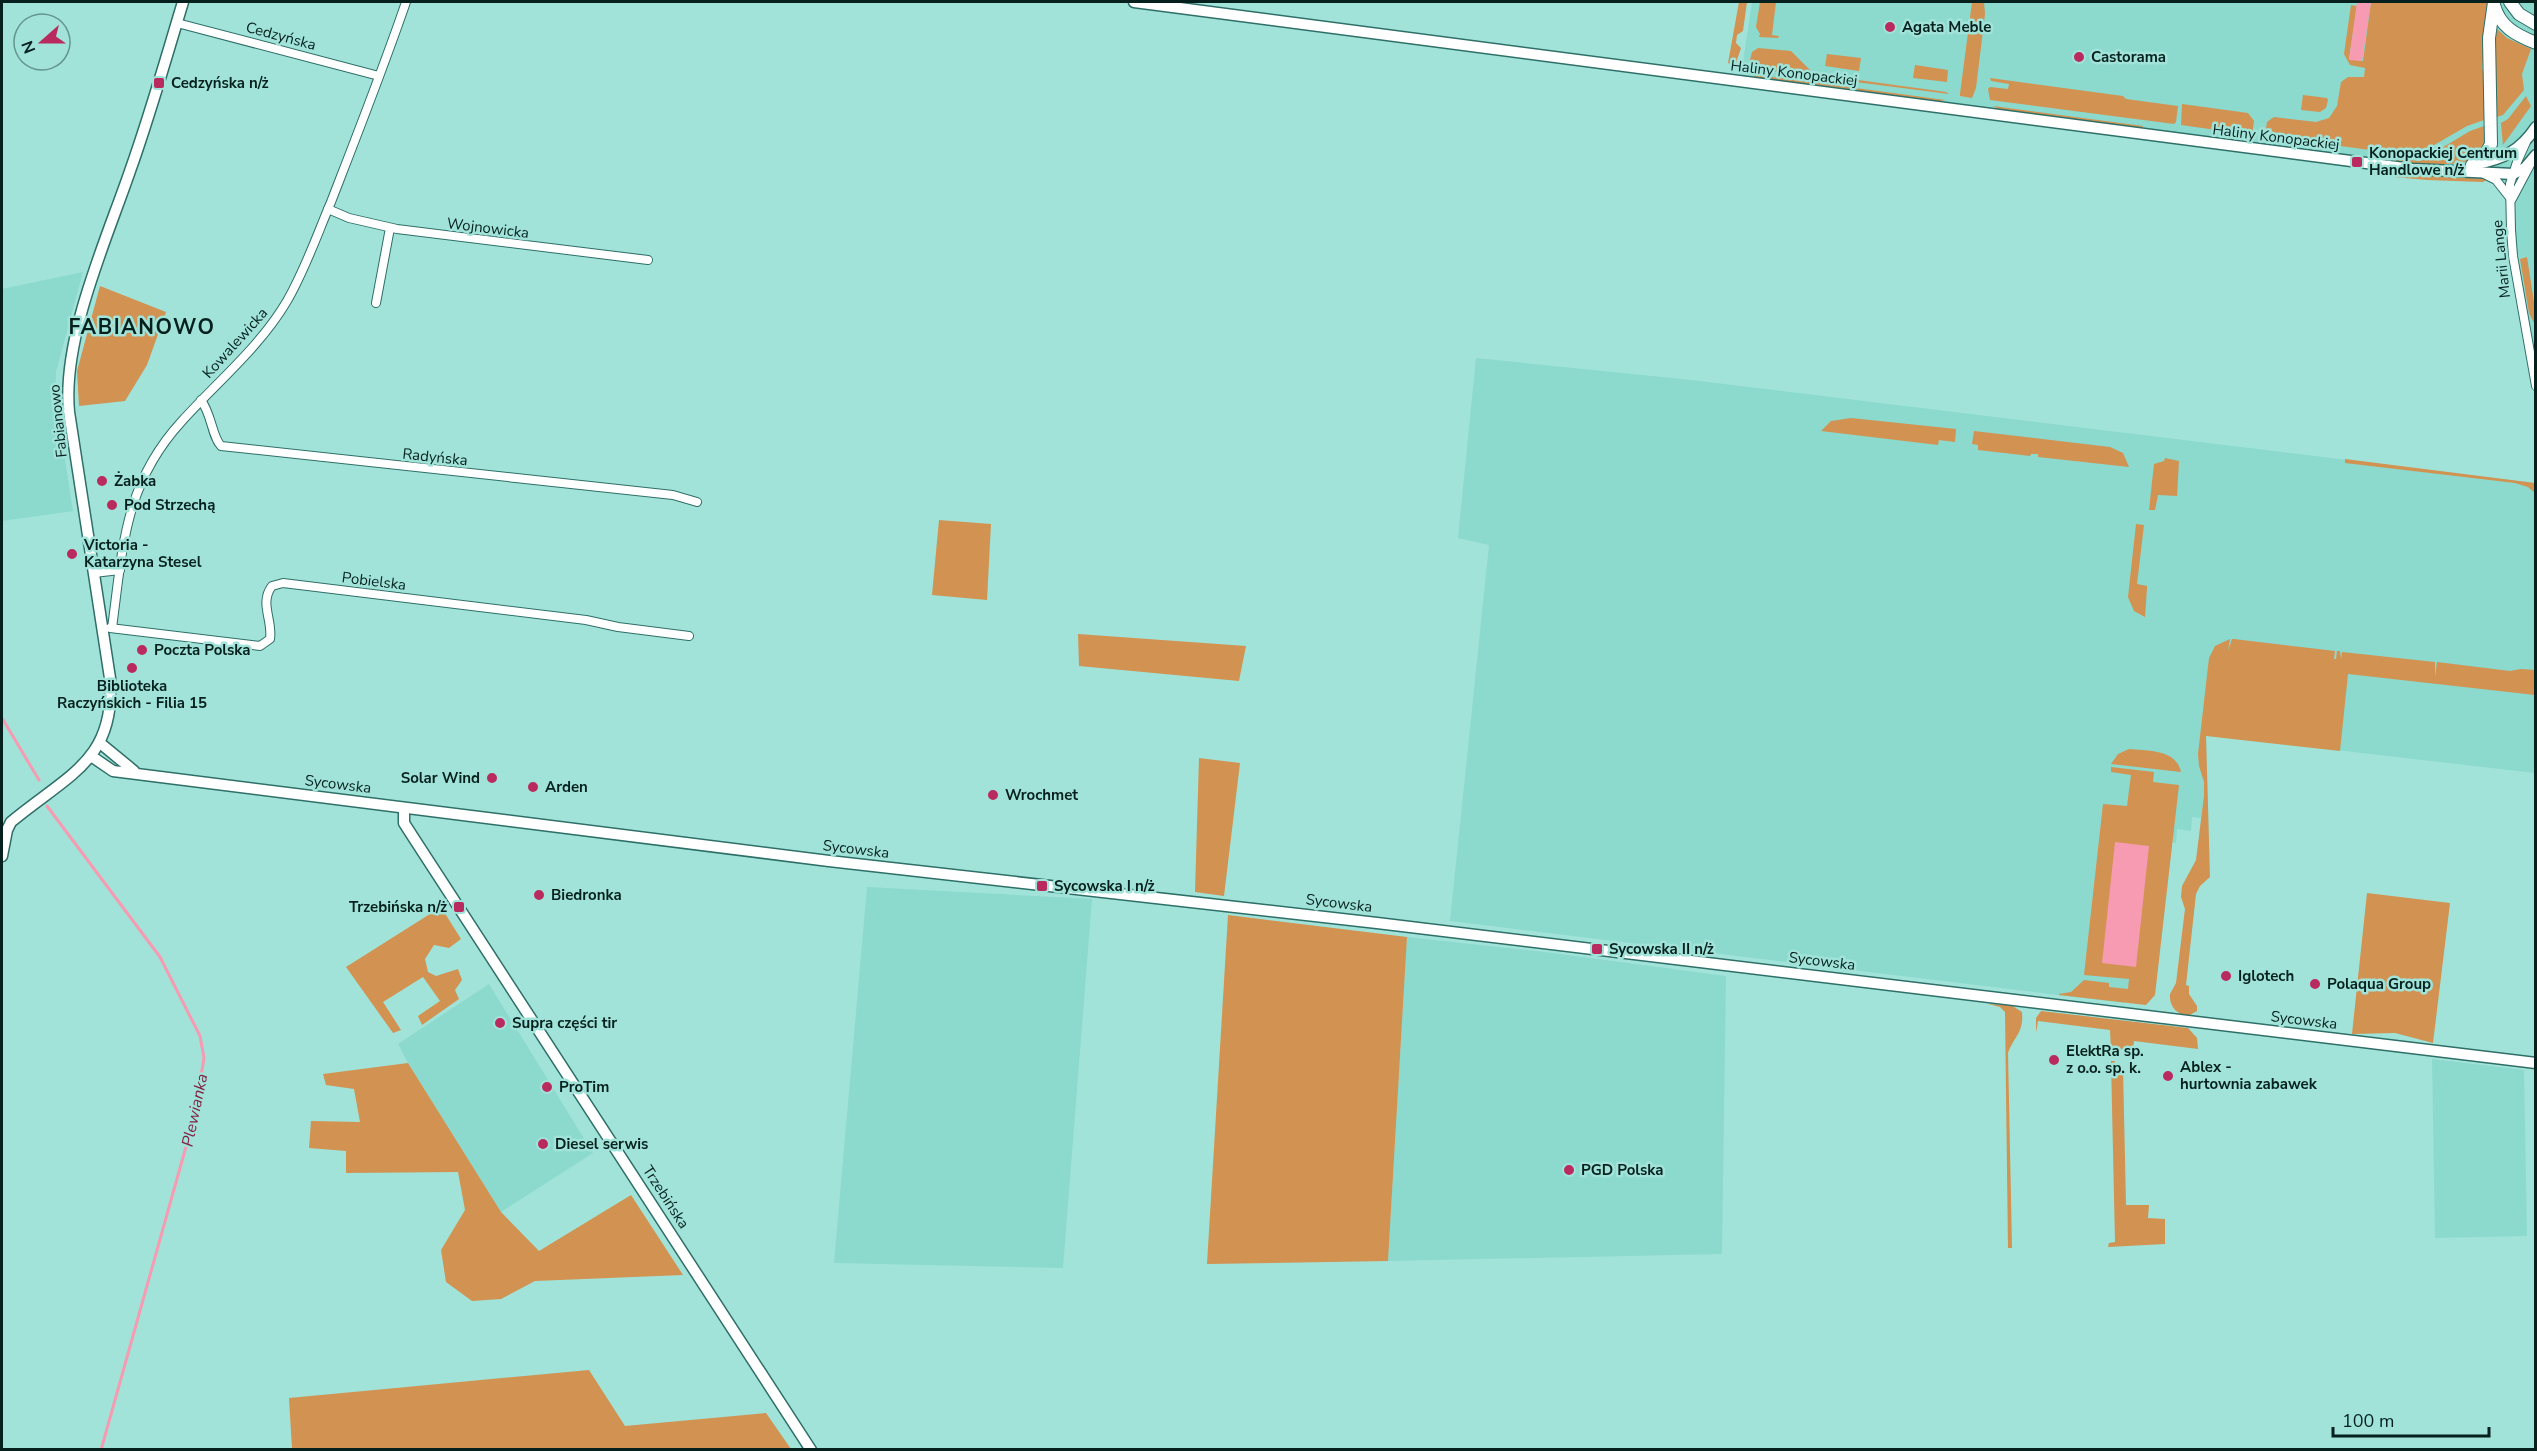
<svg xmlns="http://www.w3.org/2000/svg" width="2537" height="1451" font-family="'Nunito Sans',sans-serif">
	<rect width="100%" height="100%" fill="#a1e3d9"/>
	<!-- built -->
	<g fill="#8cd9ce">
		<polygon points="1752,2 2535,2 2535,386 2513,256 2512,199 2496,180 1740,82"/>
		<polygon points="83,272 56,372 55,395 73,511 2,521 2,289"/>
		<polygon points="1476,358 1691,380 2535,483 2535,773 2206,735 2209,848 2198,846 2201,818 2192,817 2191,831 2177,829 2176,843 2172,842 2155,977 2124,1003 1450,921 1489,545 1458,538"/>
		<polygon points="867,887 1092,899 1063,1268 834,1263"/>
		<polygon points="1407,937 1545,952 1726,976 1722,1254 1388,1261"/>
		<polygon points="489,984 593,1153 501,1212 408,1063 398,1044"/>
		<polygon points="2432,1059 2524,1070 2527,1236 2435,1238"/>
	</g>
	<!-- green -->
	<g fill="#d29251">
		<polygon points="1739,2 1747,2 1743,31 1737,35 1736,43 1741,48 1735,66 1728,63"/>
		<polygon points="1760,2 1776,2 1772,35 1779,36 1778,38 1759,37 1760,34 1756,27"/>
		<polygon points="1972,2 1984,2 1985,14 1976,88 1972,98 1960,96 1960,94"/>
		<polygon points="2371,2 2489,2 2482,69 2485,69 2487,119 2467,126 2415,156 2265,136 2267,122 2274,117 2316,122 2329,118 2337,106 2341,82 2348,77 2364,77 2365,68 2350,65 2344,54 2351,5 2357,6 2349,59 2363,61"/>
		<polygon points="2496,28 2507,38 2531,49 2522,74 2524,90 2503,115 2494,118"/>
		<polygon points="1758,48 1791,51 1814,74 1946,92 1949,94 1748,68 1752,52"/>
		<polygon points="1827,54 1861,58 1859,71 1825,66"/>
		<polygon points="1915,65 1948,70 1947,82 1913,78"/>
		<polygon points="1751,74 1945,100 1938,102 1757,78"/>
		<polygon points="1990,78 2123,96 2126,99 2178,106 2176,122 2174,124 1990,100 1988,89 1990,87 2008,89 2009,84 1991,81"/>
		<polygon points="2303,95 2327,98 2328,100 2326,108 2320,112 2301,110"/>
		<polygon points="2526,96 2531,106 2503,145 2501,123 2508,119"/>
		<polygon points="2182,104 2248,113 2254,121 2252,135 2181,125"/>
		<polygon points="1993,106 2143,126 2142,128 2000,110"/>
		<polygon points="2487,125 2486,149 2470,161 2451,164 2419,164 2378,160 2371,156 2420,161 2470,131"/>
		<polygon points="2395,174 2488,179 2483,182 2427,180 2371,175"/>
		<polygon points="2527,257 2535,309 2535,325 2529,313 2520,259"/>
		<polygon points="100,286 166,312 147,365 125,401 79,406 77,371"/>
		<polygon points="1851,418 1956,429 1955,442 1939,440 1938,445 1821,431 1831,421"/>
		<polygon points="1974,431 2110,447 2123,453 2129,467 2038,457 2038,454 2031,454 2030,456 1978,450 1978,445 1972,444"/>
		<polygon points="2165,458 2179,461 2177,496 2158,495 2155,510 2149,510 2154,464 2164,461"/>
		<polygon points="2345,459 2535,483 2535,493 2528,487 2515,483 2345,463"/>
		<polygon points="939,520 991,524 987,600 932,595"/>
		<polygon points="2136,524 2144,525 2137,584 2147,586 2147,588 2145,617 2134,611 2128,597"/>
		<polygon points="1078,634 1246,646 1239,681 1079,666"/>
		<path d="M 2230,639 L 2228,651 L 2232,639 L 2234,639 L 2335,651 L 2334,659 L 2336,659 L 2337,651 L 2340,651 L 2341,659 L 2342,652 L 2435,662 L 2435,677 L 2437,662 L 2510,671 L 2521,669 L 2535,670 L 2535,695 L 2348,674 L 2340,751 L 2206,736 L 2210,877 L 2200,886 L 2196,894 L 2186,985 L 2189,986 L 2189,994 L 2197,1006 L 2197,1011 L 2188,1016 C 2176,1014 2169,1006 2170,994 L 2176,983 L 2185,909 L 2181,897 L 2182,886 L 2196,860 L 2204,796 L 2204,782 L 2199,766 L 2198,754 L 2209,658 L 2215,646 Z"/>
		<path d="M 2129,749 C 2148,751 2176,749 2181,772 L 2111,764 L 2118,754 Z"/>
		<polygon points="1199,758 1240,763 1224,896 1195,892"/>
		<polygon points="2111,767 2154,772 2153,782 2179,785 2155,995 2146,1005 2059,995 2059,994 2071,992 2084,980 2109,983 2109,987 2128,989 2129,979 2084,975 2103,804 2127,806 2131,775 2111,772"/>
		<polygon points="2367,893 2450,903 2433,1043 2395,1033 2352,1034"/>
		<polygon points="441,907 461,939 449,948 434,945 425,959 428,972 436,976 458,969 462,980 455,990 459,999 422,1025 418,1016 440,1001 423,977 383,1002 401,1030 393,1033 346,967"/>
		<polygon points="1228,915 1407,937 1388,1261 1207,1264"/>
		<path d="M 1988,1004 L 2011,1005 L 2022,1012 C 2024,1033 2014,1036 2008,1053 L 2012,1248 L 2008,1248 L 2005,1012 L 2000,1007 Z"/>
		<polygon points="2041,1011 2188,1028 2197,1038 2198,1049 2134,1041 2133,1049 2111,1050 2110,1030 2038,1021 2036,1033 2036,1018"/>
		<polygon points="2111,1061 2115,1061 2115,1068 2123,1068 2126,1205 2149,1205 2148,1218 2165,1219 2165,1244 2108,1247 2109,1243 2115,1242"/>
		<polygon points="408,1063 501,1212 539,1251 631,1195 683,1275 535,1281 501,1299 472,1301 446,1282 441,1250 465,1210 458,1172 346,1173 346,1151 309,1148 311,1121 360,1122 354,1089 326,1085 323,1074"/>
		<polygon points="589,1370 625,1426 766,1413 791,1449 292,1449 289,1398"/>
	</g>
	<!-- water -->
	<g fill="#f69bb1">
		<polygon points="2357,2 2371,2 2362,61 2349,60"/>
		<polygon points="2115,842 2149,846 2136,967 2102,963"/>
	</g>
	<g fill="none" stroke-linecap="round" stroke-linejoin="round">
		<!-- stream -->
		<g stroke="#f69bb1" stroke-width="3">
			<polyline points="2,718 39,780"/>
			<polyline points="47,806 160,957 200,1036 204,1058 194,1118 101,1450"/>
		</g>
		<!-- minor casing -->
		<g stroke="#2e6f68" stroke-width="10">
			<g id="minor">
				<polyline points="177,23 379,76"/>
				<polyline points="2526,142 2517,162 2510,184 2511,230 2513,256 2536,386"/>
				<polyline points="2484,174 2496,180 2511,199"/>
				<polyline points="2512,199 2530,165"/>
				<polyline points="328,209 349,218 397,229 648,260"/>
				<polyline points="376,303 390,228"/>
				<path d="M 201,400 C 212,415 212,437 221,446 L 673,495 L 697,502"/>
				<polyline points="94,573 120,570"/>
				<path d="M 110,628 L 260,646 L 270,639 C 273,620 259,603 272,586 L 283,583 L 586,620 L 618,627 L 689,636"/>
				<path d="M 112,628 C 123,547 124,484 182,421 C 217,382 260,347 287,301 C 305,270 317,235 331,202 C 357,135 383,69 406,2"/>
			</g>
		</g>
		<!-- tertiary casing -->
		<g stroke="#2e6f68" stroke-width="13">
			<g id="tertiary">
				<polyline points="1134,2 2412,169 2513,174 2525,168 2536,155"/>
				<path d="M 2476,164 C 2503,159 2520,151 2536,127"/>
				<polyline points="100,743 134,771"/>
				<polyline points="91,756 113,771 829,861 1377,923 2536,1063"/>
				<polyline points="404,808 404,823 413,837 811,1450"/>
				<path d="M 2,856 L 7,830 L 11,822 C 67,775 116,761 110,678 L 69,412 C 62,338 106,241 130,171 C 150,115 166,58 183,2"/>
			</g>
		</g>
		<!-- secondary casing -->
		<g stroke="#2e6f68" stroke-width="14">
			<g id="secondary">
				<polyline points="2510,2 2519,14 2536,24"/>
				<path d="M 2494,5 C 2500,27 2516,35 2536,43"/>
				<polyline points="2472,165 2483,159 2491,144 2489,38 2494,2"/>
			</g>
		</g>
		<!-- minor -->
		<use href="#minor" stroke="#fff" stroke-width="8"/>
		<!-- tertiary -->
		<use href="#tertiary" stroke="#fff" stroke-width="10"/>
		<!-- secondary -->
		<use href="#secondary" stroke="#fff" stroke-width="12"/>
	</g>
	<!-- markers -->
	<g fill="#b92b5e" stroke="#a1e3d9" stroke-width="2">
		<circle cx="1890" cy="27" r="6"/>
		<circle cx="2079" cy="57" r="6"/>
		<rect x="153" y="77" width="12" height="12" rx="3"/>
		<rect x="2351" y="156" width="12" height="12" rx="3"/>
		<circle cx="102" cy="481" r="6"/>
		<circle cx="112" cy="505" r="6"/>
		<circle cx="72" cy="554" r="6"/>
		<circle cx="142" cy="650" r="6"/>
		<circle cx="132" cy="668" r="6"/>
		<circle cx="492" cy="778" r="6"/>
		<circle cx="533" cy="787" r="6"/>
		<circle cx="993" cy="795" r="6"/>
		<rect x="1036" y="880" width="12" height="12" rx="3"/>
		<circle cx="539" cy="895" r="6"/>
		<rect x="453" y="901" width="12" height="12" rx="3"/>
		<rect x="1591" y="943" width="12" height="12" rx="3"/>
		<circle cx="2226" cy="976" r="6"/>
		<circle cx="2315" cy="984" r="6"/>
		<circle cx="500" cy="1023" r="6"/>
		<circle cx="2054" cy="1060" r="6"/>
		<circle cx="2168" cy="1076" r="6"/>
		<circle cx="547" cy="1087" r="6"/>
		<circle cx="543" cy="1144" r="6"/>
		<circle cx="1569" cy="1170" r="6"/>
	</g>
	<g text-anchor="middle" stroke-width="5" stroke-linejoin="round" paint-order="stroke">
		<!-- poi labels -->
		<g font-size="15" font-weight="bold" fill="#05201d" stroke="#a1e3d9" text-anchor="start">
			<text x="1902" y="32">Agata Meble</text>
			<text x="2091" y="62">Castorama</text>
			<text x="171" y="88">Cedzyńska n/ż</text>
			<text x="2369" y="158">Konopackiej Centrum<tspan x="2369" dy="17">Handlowe n/ż</tspan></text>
			<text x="114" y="486">Żabka</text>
			<text x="124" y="510">Pod Strzechą</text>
			<text x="84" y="550">Victoria -<tspan x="84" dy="17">Katarzyna Stesel</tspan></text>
			<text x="154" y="655">Poczta Polska</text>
			<text x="132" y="691" text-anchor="middle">Biblioteka<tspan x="132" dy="17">Raczyńskich - Filia 15</tspan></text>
			<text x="480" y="783" text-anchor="end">Solar Wind</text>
			<text x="545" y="792">Arden</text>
			<text x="1005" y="800">Wrochmet</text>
			<text x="1054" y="891">Sycowska I n/ż</text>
			<text x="551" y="900">Biedronka</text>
			<text x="447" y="912" text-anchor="end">Trzebińska n/ż</text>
			<text x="1609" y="954">Sycowska II n/ż</text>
			<text x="2238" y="981">Iglotech</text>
			<text x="2327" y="989">Polaqua Group</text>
			<text x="512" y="1028">Supra części tir</text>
			<text x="2066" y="1056">ElektRa sp.<tspan x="2066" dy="17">z o.o. sp. k.</tspan></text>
			<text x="2180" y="1072">Ablex -<tspan x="2180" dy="17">hurtownia zabawek</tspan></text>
			<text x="559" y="1092">ProTim</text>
			<text x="555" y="1149">Diesel serwis</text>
			<text x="1581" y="1175">PGD Polska</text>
		</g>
		<!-- street labels -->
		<g font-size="15" fill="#05201d" stroke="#a1e3d9">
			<text transform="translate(281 36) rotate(15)" y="5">Cedzyńska</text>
			<text transform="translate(1794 73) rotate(7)" y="5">Haliny Konopackiej</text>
			<text transform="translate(2276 137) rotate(7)" y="5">Haliny Konopackiej</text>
			<text transform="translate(488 228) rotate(7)" y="5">Wojnowicka</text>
			<text transform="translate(2501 259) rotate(-96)" y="5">Marii Lange</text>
			<text transform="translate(235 343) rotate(-48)" y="5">Kowalewicka</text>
			<text transform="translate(58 421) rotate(-96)" y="5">Fabianowo</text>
			<text transform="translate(435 457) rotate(6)" y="5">Radyńska</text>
			<text transform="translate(374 581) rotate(7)" y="5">Pobielska</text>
			<text transform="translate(338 784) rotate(7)" y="5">Sycowska</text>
			<text transform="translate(856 849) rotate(7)" y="5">Sycowska</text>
			<text transform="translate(1339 903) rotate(7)" y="5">Sycowska</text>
			<text transform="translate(1822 961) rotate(7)" y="5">Sycowska</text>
			<text transform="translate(2304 1020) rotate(7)" y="5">Sycowska</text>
			<text transform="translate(666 1197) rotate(57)" y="5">Trzebińska</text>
		</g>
		<!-- water labels -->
		<g font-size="16" font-style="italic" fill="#811f41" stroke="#a1e3d9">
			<text transform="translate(194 1110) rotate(-78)" y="6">Plewianka</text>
		</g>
		<!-- district labels -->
		<g font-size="21" font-weight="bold" letter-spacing="1.5" fill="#05201d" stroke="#a1e3d9">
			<text x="142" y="334">FABIANOWO</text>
		</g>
	</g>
	<!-- border -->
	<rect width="2537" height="1451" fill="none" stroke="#05201d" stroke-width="6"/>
	<!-- north arrow -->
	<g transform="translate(42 42) rotate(249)"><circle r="28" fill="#a1e3d9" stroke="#63958e" stroke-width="1.5"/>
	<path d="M0-4.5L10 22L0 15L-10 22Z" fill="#b92b5e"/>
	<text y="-9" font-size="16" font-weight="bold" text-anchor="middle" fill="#05201d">N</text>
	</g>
	<!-- scale -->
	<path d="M2333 1427v9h156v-9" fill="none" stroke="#05201d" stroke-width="3"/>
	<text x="2342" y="1427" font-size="18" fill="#05201d" stroke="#a1e3d9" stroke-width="4.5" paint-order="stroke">100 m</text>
</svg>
